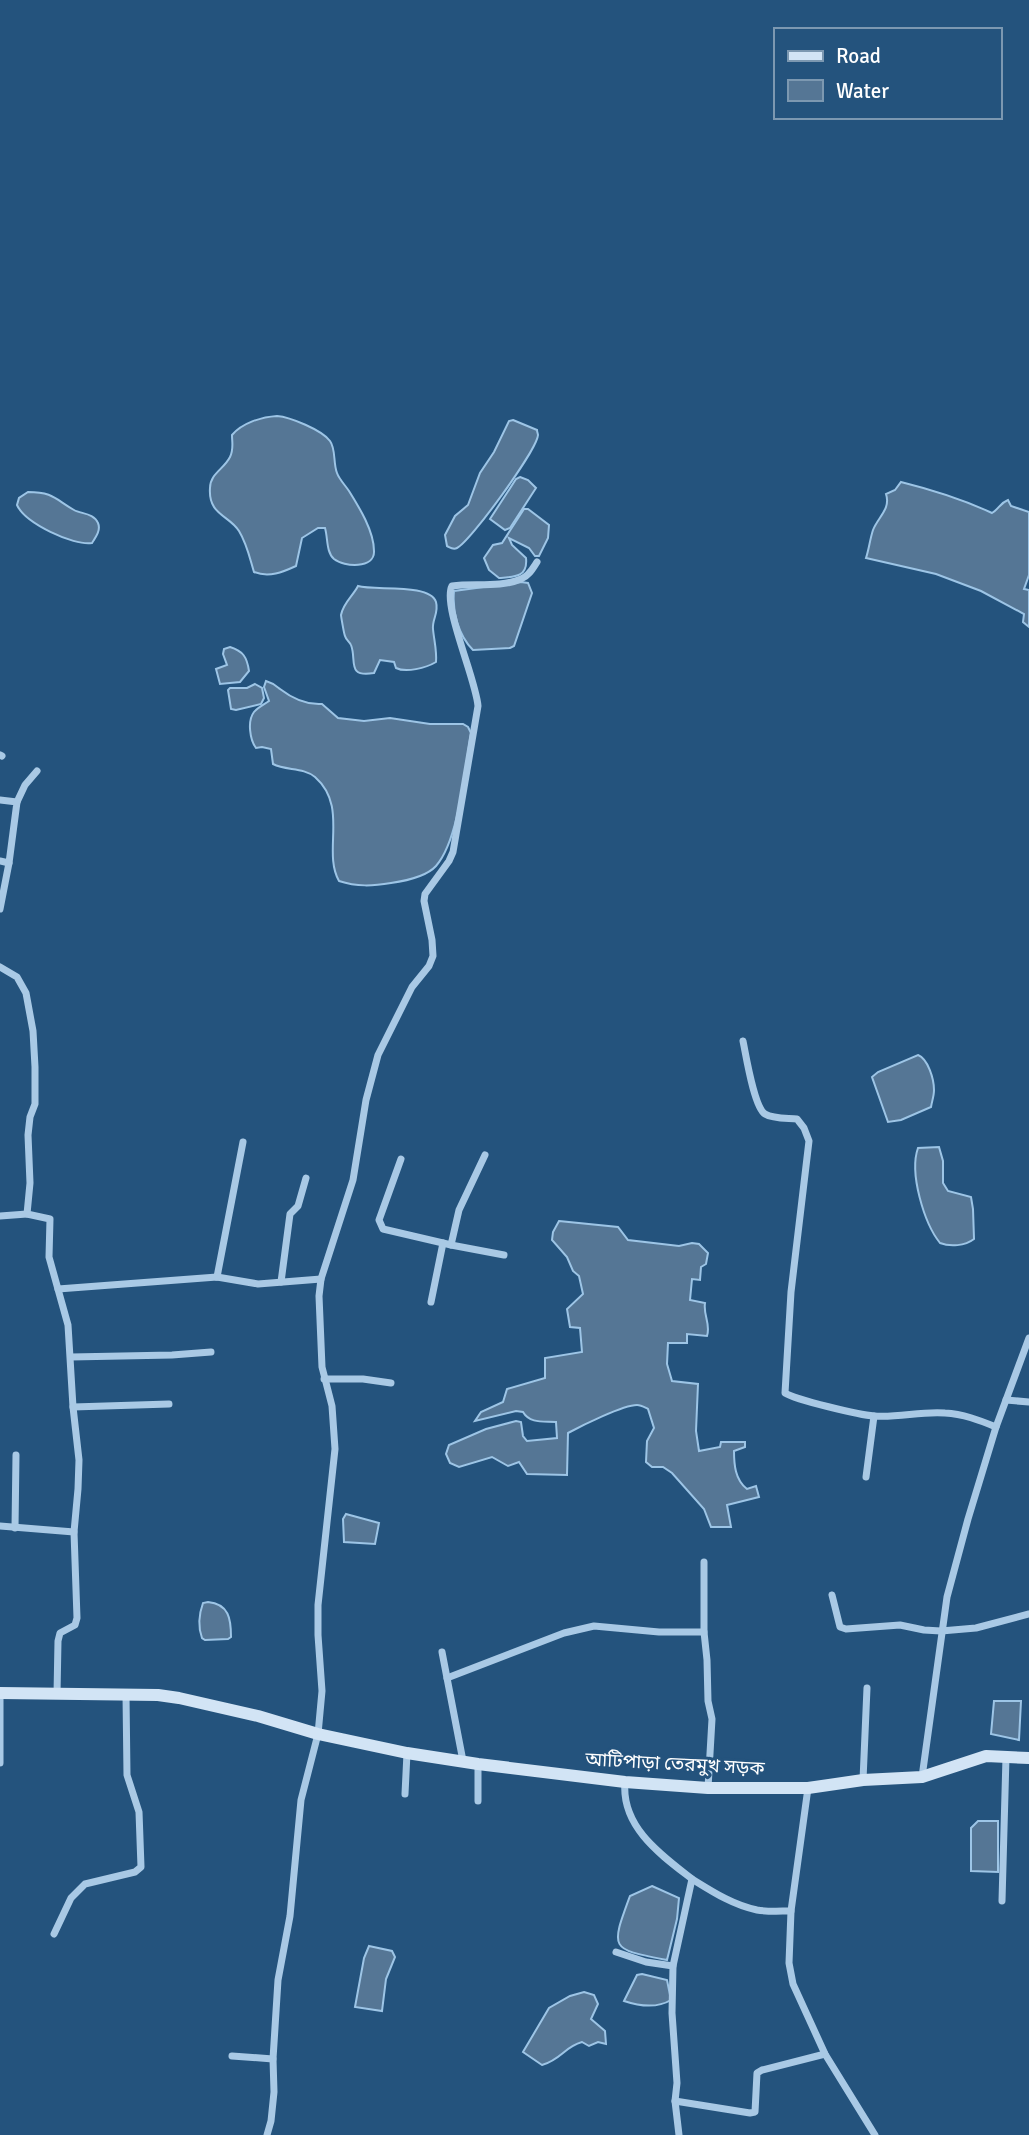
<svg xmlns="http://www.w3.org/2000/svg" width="1029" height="2135" font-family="Signika,'Noto Sans Bengali',sans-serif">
	<rect width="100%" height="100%" fill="#24537d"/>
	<!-- water -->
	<g fill="#557695" stroke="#9dc5e6" stroke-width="2">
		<path d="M 277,416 C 290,417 322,430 330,441 C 336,449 333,463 337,473 C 339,479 345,485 349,491 C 359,507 374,531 374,551 C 375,569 344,567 334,559 C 326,552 328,538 325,528 L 318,528 L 302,538 L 296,566 C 283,572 269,578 254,572 C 250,559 247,544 239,531 C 229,515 208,515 210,488 C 210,474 224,469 230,457 C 234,449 232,443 232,435 C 242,423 261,417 277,416 Z"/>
		<path d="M 513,420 L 537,430 C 537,432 538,434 538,435 C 537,450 470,542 457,548 C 453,550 451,548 447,546 L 445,535 L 455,516 L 468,505 L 480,473 L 494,452 L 509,421 Z"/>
		<polygon points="520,477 528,480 536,488 510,528 505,530 490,519 516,479"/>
		<path d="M 901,482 C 933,490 962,499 992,513 C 999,509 1000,503 1008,500 L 1011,506 L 1029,512 L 1029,575 L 1024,589 L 1029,590 L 1029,627 L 1023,622 L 1024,614 L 981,591 L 936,574 L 866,558 C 869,549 870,539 873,530 C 878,517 891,509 886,494 L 895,490 Z"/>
		<path d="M 28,492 C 53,492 55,499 74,510 C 81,514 94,513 98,523 C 101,530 96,537 92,543 C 73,546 25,523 17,505 L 19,498 Z"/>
		<path d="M 524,509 L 528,509 L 549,525 L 548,538 L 539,556 L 535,556 L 529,548 L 509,538 L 512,545 L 526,558 C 528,577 515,577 499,578 L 489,570 L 484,558 L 493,545 L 502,543 Z"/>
		<path d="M 521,582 L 528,583 L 532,593 L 514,646 L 510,648 L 473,650 C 458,635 452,611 454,591 Z"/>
		<path d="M 358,586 C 375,591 430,583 436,602 C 439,613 432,619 433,629 C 434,640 437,651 436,662 C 426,668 406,673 396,668 L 394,662 L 380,660 L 374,673 C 346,678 357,660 351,645 C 350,642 346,640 345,636 C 344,634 341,616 341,615 C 343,603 353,596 358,586 Z"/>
		<path d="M 230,647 C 243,651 247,657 249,671 L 240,682 L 220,684 L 216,669 L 227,665 L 223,654 L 224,649 Z"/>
		<path d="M 266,681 C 273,683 275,685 280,689 C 293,699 307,705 322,704 L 338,718 L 364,721 L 390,718 L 430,724 L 463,724 L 468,727 L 471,733 C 465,768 459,840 436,866 C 426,877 405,881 391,883 C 373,886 357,887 339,881 C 322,851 349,807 315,777 C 303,767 286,771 273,764 L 271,749 L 262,747 L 256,748 C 250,740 247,721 254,712 C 257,708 265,704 269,701 L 264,687 Z"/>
		<polygon points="255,684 262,688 264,698 261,704 236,710 231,709 228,690 230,688 247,688"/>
		<path d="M 918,1055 C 928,1059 934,1079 934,1090 C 934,1096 932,1101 931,1107 L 901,1120 L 888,1122 L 872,1077 L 878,1072 Z"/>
		<path d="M 939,1147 L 943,1161 L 943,1183 L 948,1191 L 971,1197 L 973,1209 L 974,1239 C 965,1246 950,1247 940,1243 C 924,1223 909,1173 918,1148 Z"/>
		<path d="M 559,1221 L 618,1227 L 628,1240 L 679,1246 L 692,1243 L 699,1244 L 708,1253 L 706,1264 L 701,1267 L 700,1280 L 692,1279 L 690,1300 L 705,1303 C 703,1315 711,1324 707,1336 L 687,1334 L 687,1343 L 668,1343 L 667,1364 L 672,1381 L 698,1384 L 696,1431 L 699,1451 L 720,1447 L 721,1442 L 745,1442 L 745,1447 L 734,1451 C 734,1464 735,1480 747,1489 L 756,1486 L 759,1497 L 727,1505 L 731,1527 L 711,1527 L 704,1509 L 672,1473 L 663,1467 L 652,1467 L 646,1462 L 647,1441 L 654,1428 L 648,1409 C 644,1407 641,1405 637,1405 C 623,1405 581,1426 568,1433 L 567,1475 L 527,1474 L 519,1462 L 508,1466 L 492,1457 L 459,1467 L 450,1463 L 446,1454 L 449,1445 L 486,1429 L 516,1421 L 521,1422 L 523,1436 L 527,1441 L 557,1438 L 556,1422 C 544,1421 530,1424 523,1412 L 516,1411 L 475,1421 L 481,1412 L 503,1402 L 507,1389 L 545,1378 L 545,1358 L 582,1352 L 580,1328 L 570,1327 L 567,1309 L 583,1294 L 579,1276 L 573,1271 L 567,1257 L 552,1240 L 553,1232 Z"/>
		<polygon points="346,1514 379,1523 375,1544 344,1542 343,1519"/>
		<path d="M 208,1602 C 229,1604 231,1619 231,1637 L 228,1639 L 205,1640 L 202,1638 C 198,1627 199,1614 203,1603 Z"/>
		<polygon points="994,1701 1021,1701 1019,1740 991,1734"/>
		<polygon points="978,1821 998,1821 998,1872 971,1871 971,1828"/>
		<path d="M 652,1886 L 679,1898 L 677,1919 L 667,1960 C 610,1949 610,1950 630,1896 Z"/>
		<polygon points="369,1946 392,1951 395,1957 386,1979 382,2011 355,2007 364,1958"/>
		<path d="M 642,1974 L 667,1980 L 671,2000 C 656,2009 639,2006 624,2001 L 637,1975 Z"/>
		<path d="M 584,1992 L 594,1995 L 598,2004 L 591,2019 L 605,2031 L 606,2044 L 598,2042 L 589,2046 L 582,2042 C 564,2047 562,2059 542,2065 L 523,2052 L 549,2008 L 570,1996 Z"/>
	</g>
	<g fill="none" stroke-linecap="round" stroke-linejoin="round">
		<!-- minor -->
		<g stroke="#a9c9e5" stroke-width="7">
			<polyline points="0,755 2,756"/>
			<polyline points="0,800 17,802 9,863"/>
			<polyline points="17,802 25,785 37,771"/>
			<polyline points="0,861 9,863 0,909"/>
			<polyline points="0,967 17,977 26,993 33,1031 35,1067 35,1104 30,1117 28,1135 30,1183 27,1214 50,1219 49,1257 68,1325 73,1407 79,1460 78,1489 74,1532 77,1618 75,1625 60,1633 58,1641 57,1694"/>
			<path d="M 743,1041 C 746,1055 754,1107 765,1114 C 773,1119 788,1118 797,1119 L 804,1128 L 809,1141 L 791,1292 L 785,1393 C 796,1400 860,1415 874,1416 C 898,1418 921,1411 945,1413 C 963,1414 979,1420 996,1427"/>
			<polyline points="401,1159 379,1220 383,1229 443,1243 431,1302"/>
			<polyline points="0,1216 27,1214"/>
			<polyline points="443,1243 451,1245 459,1210 485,1155"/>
			<polyline points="451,1245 504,1255"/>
			<polyline points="217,1277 243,1142"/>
			<polyline points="281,1282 290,1214 298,1206 306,1178"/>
			<polyline points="58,1289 217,1277 258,1284 321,1279"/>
			<polyline points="71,1357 172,1355 211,1352"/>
			<polyline points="324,1379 363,1379 391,1383"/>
			<polyline points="1006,1400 1029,1402"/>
			<polyline points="73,1407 169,1404"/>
			<polyline points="866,1477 874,1416"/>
			<polyline points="0,1526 74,1532"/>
			<polyline points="15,1528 16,1455"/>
			<polyline points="704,1562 704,1632 707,1660 708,1701 712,1719 708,1788"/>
			<polyline points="832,1595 840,1627 846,1629 900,1625 924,1630 941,1631 976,1628 1029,1614"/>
			<polyline points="442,1652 447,1678"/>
			<polyline points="463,1761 447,1678 564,1633 594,1626 659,1632 704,1632"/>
			<polyline points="0,1763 0,1693"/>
			<polyline points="922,1777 947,1597 968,1519 996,1427 1029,1338"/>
			<polyline points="863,1780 867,1688"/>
			<path d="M 625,1782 C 621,1827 661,1855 692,1879 L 673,1966 L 672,2013 L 677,2083 L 675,2101 L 679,2135"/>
			<polyline points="808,1788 791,1911 789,1963 793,1984 825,2054 875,2135"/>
			<polyline points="405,1794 407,1753"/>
			<polyline points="478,1801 478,1764"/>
			<path d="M 692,1879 C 713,1892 733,1905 757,1910 C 768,1912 780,1911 791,1911"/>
			<polyline points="1002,1901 1006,1757"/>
			<polyline points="54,1934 71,1898 85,1884 135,1872 141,1867 139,1812 127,1775 126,1695"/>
			<polyline points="616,1952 646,1962 673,1966"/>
			<polyline points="232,2056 273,2059"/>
			<polyline points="675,2101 750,2113 755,2112 757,2073 762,2070 825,2054"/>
			<path d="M 267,2135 L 271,2121 L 274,2092 L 273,2059 L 278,1980 L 290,1916 L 301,1800 L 318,1734 L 322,1691 L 318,1635 L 318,1605 L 335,1449 L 332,1406 L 322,1367 L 319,1296 L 321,1279 L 353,1180 L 366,1100 L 378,1055 L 412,987 L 429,966 L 433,956 L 432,940 L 424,901 L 425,894 L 449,861 L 453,852 L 478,706 C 476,679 442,605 452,586 C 474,583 500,588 521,579 C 529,576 533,568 537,562"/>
		</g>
		<!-- secondary -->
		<polyline stroke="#d2e4f5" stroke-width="12" points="0,1693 158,1695 179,1698 258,1716 318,1734 407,1753 478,1764 625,1782 708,1788 808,1788 863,1780 922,1777 986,1756 1029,1758"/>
	</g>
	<g text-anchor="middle" stroke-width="6" stroke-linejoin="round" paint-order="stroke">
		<!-- street labels -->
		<g font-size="19" fill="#fff" stroke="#24537d">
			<text transform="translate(675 1763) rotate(3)" y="7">আটিপাড়া তেরমুখ সড়ক</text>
		</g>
	</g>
	<!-- legend -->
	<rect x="774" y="28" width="228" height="91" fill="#24537d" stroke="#7c98b1" stroke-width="2"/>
	<rect x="788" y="51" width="35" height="10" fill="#d2e4f5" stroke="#7c98b1" stroke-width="2"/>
	<text x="836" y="63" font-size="21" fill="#ffffff">Road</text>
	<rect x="788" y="80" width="35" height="21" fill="#557695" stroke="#7c98b1" stroke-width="2"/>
	<text x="836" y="98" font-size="21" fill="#ffffff">Water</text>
</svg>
